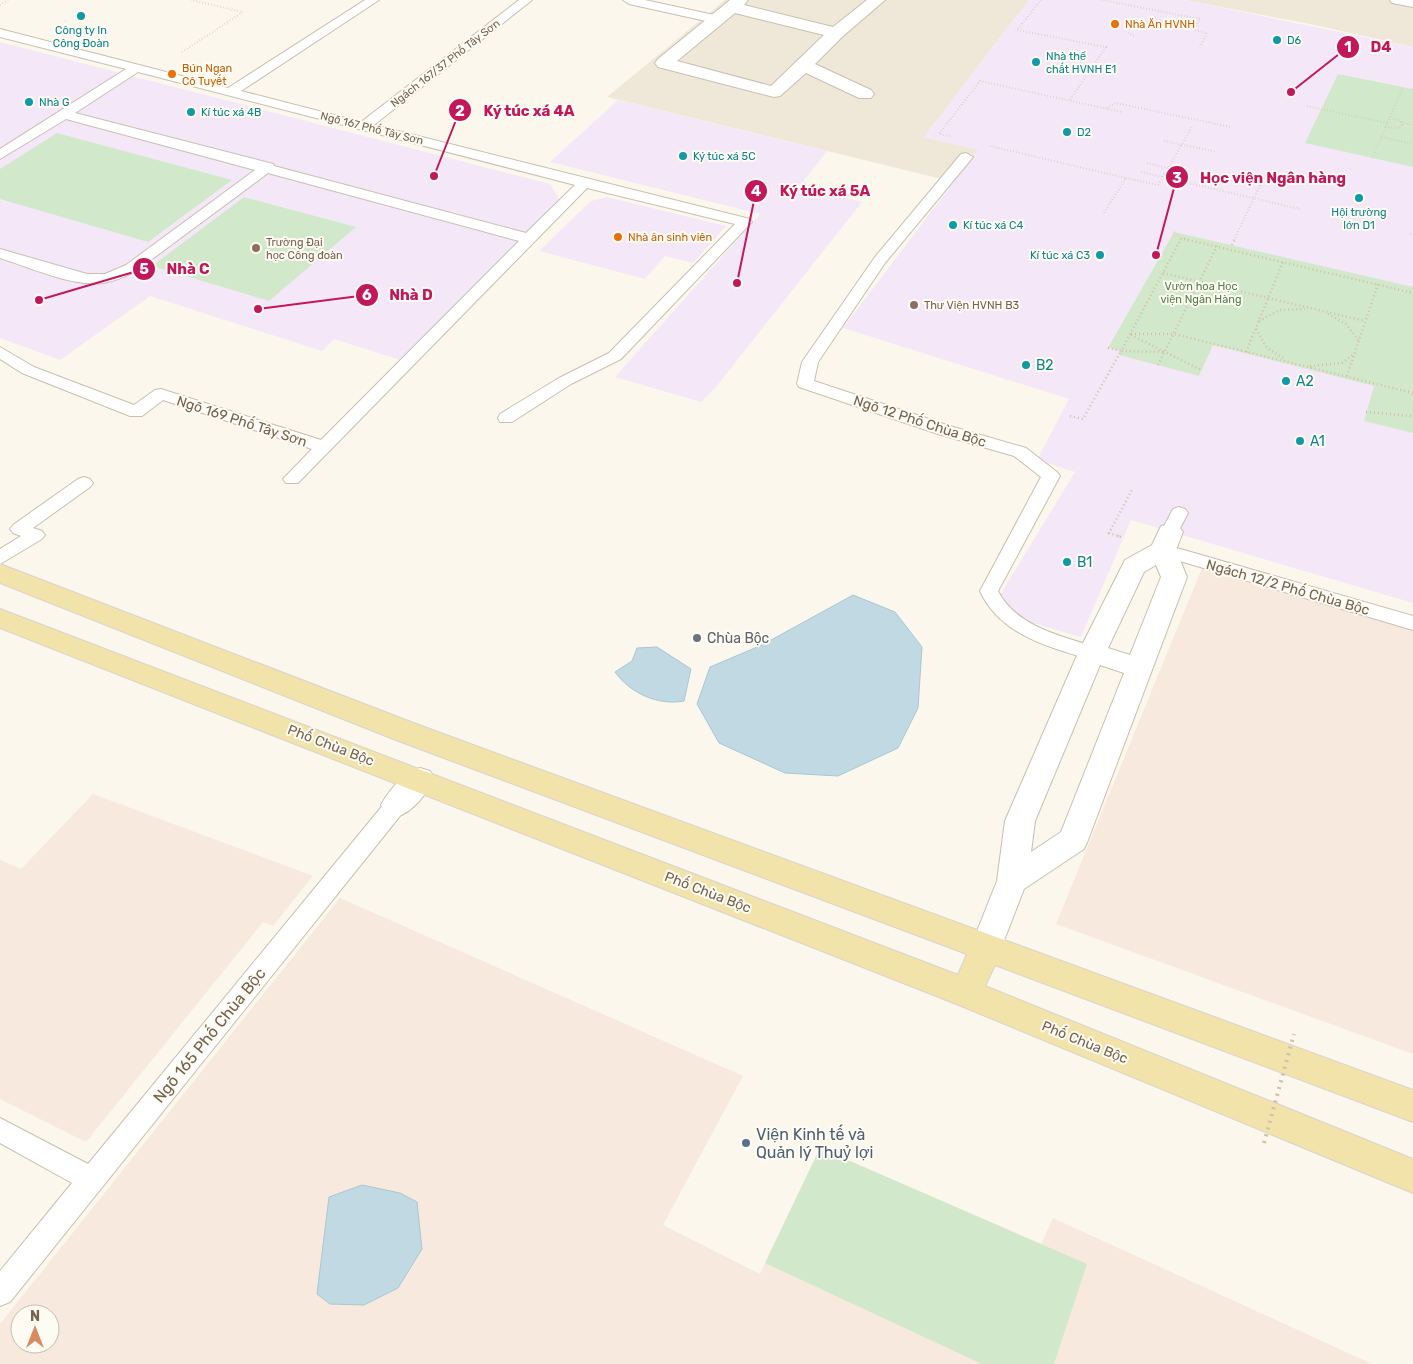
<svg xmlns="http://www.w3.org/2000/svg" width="1413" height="1364" font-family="Rubik,sans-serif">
	<rect width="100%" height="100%" fill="#fbf7ec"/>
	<!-- residential -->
	<g fill="#efe8d8">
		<polygon points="725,0 1029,0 924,137 979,150 954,182 607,97"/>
		<polygon points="1184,0 1413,0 1413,47 1310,24"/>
	</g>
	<!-- commercial -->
	<g fill="#f7e9de" fill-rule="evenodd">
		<polygon points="1202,568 1413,631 1413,1054 1056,924"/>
		<polygon points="93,794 313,876 273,926 263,922 86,1142 0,1099 0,860 21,869"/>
		<path d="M 340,898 L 743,1076 L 663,1225 L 760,1274 L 820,1148 L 1041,1244 L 1053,1218 L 1372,1364 L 0,1364 L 0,1324 ZM 20,1314 L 50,1314 L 50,1344 L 20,1344 Z"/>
	</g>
	<!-- education -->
	<g fill="#f4e8f8">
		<polygon points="1029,0 1184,0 1413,47 1413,603 1131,520 1081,637 1032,623 1007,608 1000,595 1075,472 1037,460 1069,399 843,328 978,150 924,137"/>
		<polygon points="0,42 550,184 560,200 400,360 334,339 322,351 150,296 60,360 0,338"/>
		<polygon points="618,100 827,151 799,187 862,202 716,387 701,402 615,377 760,214 550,162"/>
		<polygon points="607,197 726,226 693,263 665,256 645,279 539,251 591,201"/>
	</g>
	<!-- green -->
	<g fill="#d2e8cb">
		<polygon points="1338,74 1413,89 1413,167 1305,143"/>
		<polygon points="57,133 232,180 148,242 0,199 0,169"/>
		<polygon points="244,197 356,227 269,301 152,266"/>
		<polygon points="1174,232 1413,287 1413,433 1364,421 1374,386 1213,345 1199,376 1119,355 1121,351 1108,348"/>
		<polygon points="820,1148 1087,1264 1054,1364 982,1364 765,1263"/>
	</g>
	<!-- water -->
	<g fill="#c1d9e3" stroke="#a9c7d4">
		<polygon points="853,595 895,612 922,647 918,708 898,748 838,776 785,773 719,743 697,704 710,667 762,645"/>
		<path d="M 657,647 L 691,669 L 684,701 C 658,706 630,693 615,672 L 632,661 L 637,648 Z"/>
		<polygon points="362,1185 400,1193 417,1202 422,1249 398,1288 364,1305 330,1304 317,1294 329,1197"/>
	</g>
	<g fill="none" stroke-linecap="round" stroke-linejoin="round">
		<!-- service casing -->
		<g stroke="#cabfaf" stroke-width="2">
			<g id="service">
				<path d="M 365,0 L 379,0 L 241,91 L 361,122 L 519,0 L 532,0 L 374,125 L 750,219 L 752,222 L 621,359 L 571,384 L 512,422 L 500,422 L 498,418 L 500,414 L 559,378 L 609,353 L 735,224 L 587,188 L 298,483 L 286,483 L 283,479 L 312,449 L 163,400 L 142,416 L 130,416 L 22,373 L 0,359 L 0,347 L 34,367 L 134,405 L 155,390 L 161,389 L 321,440 L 519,241 L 268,173 L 136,271 C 126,276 115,281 103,283 C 72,287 29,267 0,258 L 0,249 L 87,274 L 105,274 L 126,265 L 255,170 L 66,119 L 0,159 L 0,149 L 126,69 L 0,37 L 0,29 L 228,88 ZM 138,72 L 556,180 L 575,185 L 526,233 L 274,166 L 273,164 L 75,113 Z"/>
				<polygon points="623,0 645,0 719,16 721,19 715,23 629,4"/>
				<polygon points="1390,0 1413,0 1413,7 1392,3"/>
				<path d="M 966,153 L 973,157 L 885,263 L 818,362 L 814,381 L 950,426 L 1026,448 L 1057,472 L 1060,476 L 998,591 C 1016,627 1064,637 1099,648 L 1102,653 L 1099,658 L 1092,660 C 1049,647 1000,635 980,591 L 1041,477 L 1014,456 L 938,434 L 799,387 L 797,384 L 802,362 L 875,257 L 961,154 Z"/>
				<polygon points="84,477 90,479 93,483 90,487 33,528 42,531 45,535 42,539 0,564 0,549 21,536 13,533 10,529 13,525 78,479"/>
				<polygon points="1179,507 1185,509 1188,513 1176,536 1170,538 1164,536 1161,532 1173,509"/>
				<polygon points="1163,544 1413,616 1413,630 1156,554 1154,550 1156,546"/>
				<polygon points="396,797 404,799 407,805 404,811 10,1302 0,1306 0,1271 72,1183 0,1143 0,1118 88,1164 388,799"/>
			</g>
		</g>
		<!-- minor casing -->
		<g stroke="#cabfaf" stroke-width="2">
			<g id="minor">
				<path d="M 730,0 L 748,0 L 744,5 L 833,27 L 867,0 L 885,0 L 842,37 L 815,64 L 871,90 L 874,94 L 871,98 L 859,98 L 806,73 L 780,96 L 774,97 L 658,67 L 655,63 L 658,59 ZM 735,13 L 824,35 L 771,86 L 677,61 Z"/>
				<path d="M 1170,524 L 1179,526 L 1183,532 L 1176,550 L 1187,577 L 1088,840 L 1084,849 L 1024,889 L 998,956 L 987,959 L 976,956 L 971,946 L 997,881 L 1005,821 L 1078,653 L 1125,560 L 1152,545 L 1161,526 ZM 1156,565 L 1161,577 L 1130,655 L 1108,648 L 1144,572 ZM 1100,665 L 1124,673 L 1061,832 L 1031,852 L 1035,821 Z"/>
				<path d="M 420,768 L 430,771 L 435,779 C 428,791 412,814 397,816 C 394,817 389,814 386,813 L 381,805 C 389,790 404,773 420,768 Z"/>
			</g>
		</g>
		<!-- primary casing -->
		<g stroke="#d8d3ce" stroke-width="2">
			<polygon id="primary" points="0,564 416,724 1413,1090 1413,1122 995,965 985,986 1413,1159 1413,1193 954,1003 0,628 0,609 958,975 967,954 396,740 0,583"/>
		</g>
		<!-- path-far2 -->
		<g stroke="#d3bfa9" stroke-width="2" stroke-dasharray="0.5 2.5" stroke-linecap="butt">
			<polyline points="1041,0 1017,30 1106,47 1070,100"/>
			<polyline points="1102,0 1200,19 1194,30 1207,33 1200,47"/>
			<polyline points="0,5 8,0"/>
			<polyline points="1128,33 1135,37"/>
			<polyline points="182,52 243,12 191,0"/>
			<polyline points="1307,106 1387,123"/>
			<polyline points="1107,108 1116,103 1231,127"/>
			<polyline points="1401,122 1413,125"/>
			<polyline points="1385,127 1398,128 1402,125 1401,121 1389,117"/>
			<polyline points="950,136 939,134 980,81 1122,112"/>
			<polyline points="1381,137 1413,144"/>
			<polyline points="1164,141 1217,152"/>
			<polyline points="990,146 1126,178 1103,214"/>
			<polyline points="1372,158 1403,87"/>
			<polyline points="1147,163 1168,168"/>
			<polyline points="1141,172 1300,209"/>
			<polyline points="1126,178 1158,185 1192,127"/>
			<polyline points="1174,232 1181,238"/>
			<polyline points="1410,234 1413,234"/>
			<polyline points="1180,240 1181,238 1189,240"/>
			<polyline points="1234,240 1264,177"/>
		</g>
		<!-- path-far1 -->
		<g stroke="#d3bfa9" stroke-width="2.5" stroke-dasharray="1 3" stroke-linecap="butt">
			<polyline points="1184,239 1413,293"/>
			<polyline points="1232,245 1235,239"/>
			<polyline points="1163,273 1365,321"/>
			<polyline points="1328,314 1346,324 1359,341"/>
			<polyline points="1259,321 1280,310 1305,309"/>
			<polyline points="1256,329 1267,348 1285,359"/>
			<polyline points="1131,334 1174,334 1413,393"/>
			<polyline points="1131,335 1201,370"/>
			<polyline points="1108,348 1121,351 1181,239"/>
			<polyline points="1246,352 1283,262"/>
			<polyline points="1158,365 1217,246"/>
			<polyline points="1310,366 1342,363 1355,353"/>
			<polyline points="1347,376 1378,284"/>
			<polyline points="1366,412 1413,416"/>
			<polyline points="1070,416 1083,419 1121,351 1165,352"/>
			<polyline points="1121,537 1109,533 1133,488"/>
		</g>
		<!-- path -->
		<polyline stroke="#d3bfa9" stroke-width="3" stroke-dasharray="1 4" stroke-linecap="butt" points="1118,536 1121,537"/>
		<!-- service -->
		<use href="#service" fill="#fff" fill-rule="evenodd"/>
		<!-- minor -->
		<use href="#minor" fill="#fff" fill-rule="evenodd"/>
		<!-- primary -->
		<use href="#primary" fill="#f2e3ab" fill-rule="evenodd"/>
		<!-- path-bridge -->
		<polyline stroke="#d3bfa9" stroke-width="4" stroke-dasharray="2 5" stroke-linecap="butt" points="1264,1143 1294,1034"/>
	</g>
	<!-- markers -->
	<g fill="#0f9aa8" stroke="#fefbf2" stroke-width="2">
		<circle cx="81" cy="16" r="5"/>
		<circle cx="1277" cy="40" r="5"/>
		<circle cx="1036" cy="62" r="5"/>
		<circle cx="29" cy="102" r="5"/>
		<circle cx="191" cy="112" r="5"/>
		<circle cx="1067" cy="132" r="5"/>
		<circle cx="683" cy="156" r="5"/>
		<circle cx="1359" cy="198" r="5"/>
		<circle cx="953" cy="225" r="5"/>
		<circle cx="1100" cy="255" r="5"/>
		<circle cx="1026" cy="365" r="5"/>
		<circle cx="1286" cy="381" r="5"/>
		<circle cx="1300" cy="441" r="5"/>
		<circle cx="1067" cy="562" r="5"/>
	</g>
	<g fill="#e8710a" stroke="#fefbf2" stroke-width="2">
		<circle cx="1115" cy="24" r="5"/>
		<circle cx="172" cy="74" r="5"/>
		<circle cx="618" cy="237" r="5"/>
	</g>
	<g fill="#8d6e63" stroke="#fefbf2" stroke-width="2">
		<circle cx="256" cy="248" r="5"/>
		<circle cx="914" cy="305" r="5"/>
	</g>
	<circle fill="#6b7280" stroke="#fefbf2" stroke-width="2" cx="697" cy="638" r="5"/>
	<circle fill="#5c6f8a" stroke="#fefbf2" stroke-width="2" cx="746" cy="1143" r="5"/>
	<g text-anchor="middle" stroke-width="4" stroke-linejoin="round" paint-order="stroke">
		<!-- far-food labels -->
		<g font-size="11" fill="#c56008" stroke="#fefbf2" text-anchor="start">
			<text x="1125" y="28">Nhà Ăn HVNH</text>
			<text x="182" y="72">Bún Ngan<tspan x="182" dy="13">Cô Tuyết</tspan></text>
			<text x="628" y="241">Nhà ăn sinh viên</text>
		</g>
		<!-- far-culture labels -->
		<g font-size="11" fill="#0d838f" stroke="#fefbf2" text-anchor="start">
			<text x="81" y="34" text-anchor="middle">Công ty In<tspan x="81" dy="13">Công Đoàn</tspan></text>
			<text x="1287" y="44">D6</text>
			<text x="1046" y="60">Nhà thể<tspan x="1046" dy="13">chất HVNH E1</tspan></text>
			<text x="39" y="106">Nhà G</text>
			<text x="201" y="116">Kí túc xá 4B</text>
			<text x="1077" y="136">D2</text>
			<text x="693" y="160">Ký túc xá 5C</text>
			<text x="1359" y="216" text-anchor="middle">Hội trường<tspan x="1359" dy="13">lớn D1</tspan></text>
			<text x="963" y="229">Kí túc xá C4</text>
			<text x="1090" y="259" text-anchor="end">Kí túc xá C3</text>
		</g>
		<!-- far-street labels -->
		<g font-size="11" fill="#746350" stroke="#fefbf2">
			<text transform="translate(445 63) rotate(-38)" y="4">Ngách 167/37 Phố Tây Sơn</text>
			<text transform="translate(372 128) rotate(14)" y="4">Ngõ 167 Phố Tây Sơn</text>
		</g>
		<!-- far-education labels -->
		<g font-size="11" fill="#785e54" stroke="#fefbf2" text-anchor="start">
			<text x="266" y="246">Trường Đại<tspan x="266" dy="13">học Công đoàn</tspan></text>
			<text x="924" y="309">Thư Viện HVNH B3</text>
		</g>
		<!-- far-park labels -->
		<g font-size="11" fill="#547e4d" stroke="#fefbf2">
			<text x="1201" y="290">Vườn hoa Học<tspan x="1201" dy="13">viện Ngân Hàng</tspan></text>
		</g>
		<!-- culture labels -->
		<g font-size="14" fill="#0d838f" stroke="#fefbf2" text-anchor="start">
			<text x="1036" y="370">B2</text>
			<text x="1296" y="386">A2</text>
			<text x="1310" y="446">A1</text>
			<text x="1077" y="567">B1</text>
		</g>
		<!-- street labels -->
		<g font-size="14" fill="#746350" stroke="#fefbf2">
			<text transform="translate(242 421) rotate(18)" y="5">Ngõ 169 Phố Tây Sơn</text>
			<text transform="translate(920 421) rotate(18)" y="5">Ngõ 12 Phố Chùa Bộc</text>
			<text transform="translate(1288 587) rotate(16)" y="5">Ngách 12/2 Phố Chùa Bộc</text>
			<text transform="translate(331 745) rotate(21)" y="5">Phố Chùa Bộc</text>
			<text transform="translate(708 892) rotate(21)" y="5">Phố Chùa Bộc</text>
			<text transform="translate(1085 1042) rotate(22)" y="5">Phố Chùa Bộc</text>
		</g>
		<!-- worship labels -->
		<g font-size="14" fill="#5b616d" stroke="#fefbf2" text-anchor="start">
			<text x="707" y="643">Chùa Bộc</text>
		</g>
		<!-- near-street labels -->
		<g font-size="16" fill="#746350" stroke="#fefbf2">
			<text transform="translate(209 1035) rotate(-51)" y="6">Ngõ 165 Phố Chùa Bộc</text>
		</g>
		<!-- near-service labels -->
		<g font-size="16" fill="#4e5e75" stroke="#fefbf2" text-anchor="start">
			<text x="756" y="1140">Viện Kinh tế và<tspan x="756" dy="18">Quản lý Thuỷ lợi</tspan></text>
		</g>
	</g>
	<!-- callouts -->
	<path fill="none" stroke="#c2185b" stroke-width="2" d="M1291 92L1348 47M434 176L460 110M1156 255L1177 177M737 283L756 191M39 300L144 269M258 309L367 295"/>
	<g fill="#c2185b" stroke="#fefbf2" stroke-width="2">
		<circle cx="1291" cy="92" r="5"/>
		<circle cx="434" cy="176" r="5"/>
		<circle cx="1156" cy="255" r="5"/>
		<circle cx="737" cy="283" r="5"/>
		<circle cx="39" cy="300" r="5"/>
		<circle cx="258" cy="309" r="5"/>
		<circle cx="1348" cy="47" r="12"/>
		<circle cx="460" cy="110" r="12"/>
		<circle cx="1177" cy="177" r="12"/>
		<circle cx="756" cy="191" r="12"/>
		<circle cx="144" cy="269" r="12"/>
		<circle cx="367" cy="295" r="12"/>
	</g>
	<g font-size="15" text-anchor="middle" font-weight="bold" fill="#fff">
		<text x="1348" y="52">1</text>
		<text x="460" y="116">2</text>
		<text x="1177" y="183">3</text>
		<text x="756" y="196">4</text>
		<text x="144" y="274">5</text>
		<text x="367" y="300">6</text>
	</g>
	<g font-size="15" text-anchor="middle" font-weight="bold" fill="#c2185b" stroke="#fefbf2" stroke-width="4" stroke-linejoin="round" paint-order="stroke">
		<text x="1381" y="52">D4</text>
		<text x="529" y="116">Ký túc xá 4A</text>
		<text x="1273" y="183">Học viện Ngân hàng</text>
		<text x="825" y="196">Ký túc xá 5A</text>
		<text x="188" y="274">Nhà C</text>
		<text x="411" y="300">Nhà D</text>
	</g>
	<!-- north arrow -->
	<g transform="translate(35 1329)"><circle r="24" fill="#fefbf2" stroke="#c7beb1"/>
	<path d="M0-4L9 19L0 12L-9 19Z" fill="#d88b5e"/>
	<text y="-8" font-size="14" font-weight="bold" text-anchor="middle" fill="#746350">N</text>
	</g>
</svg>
